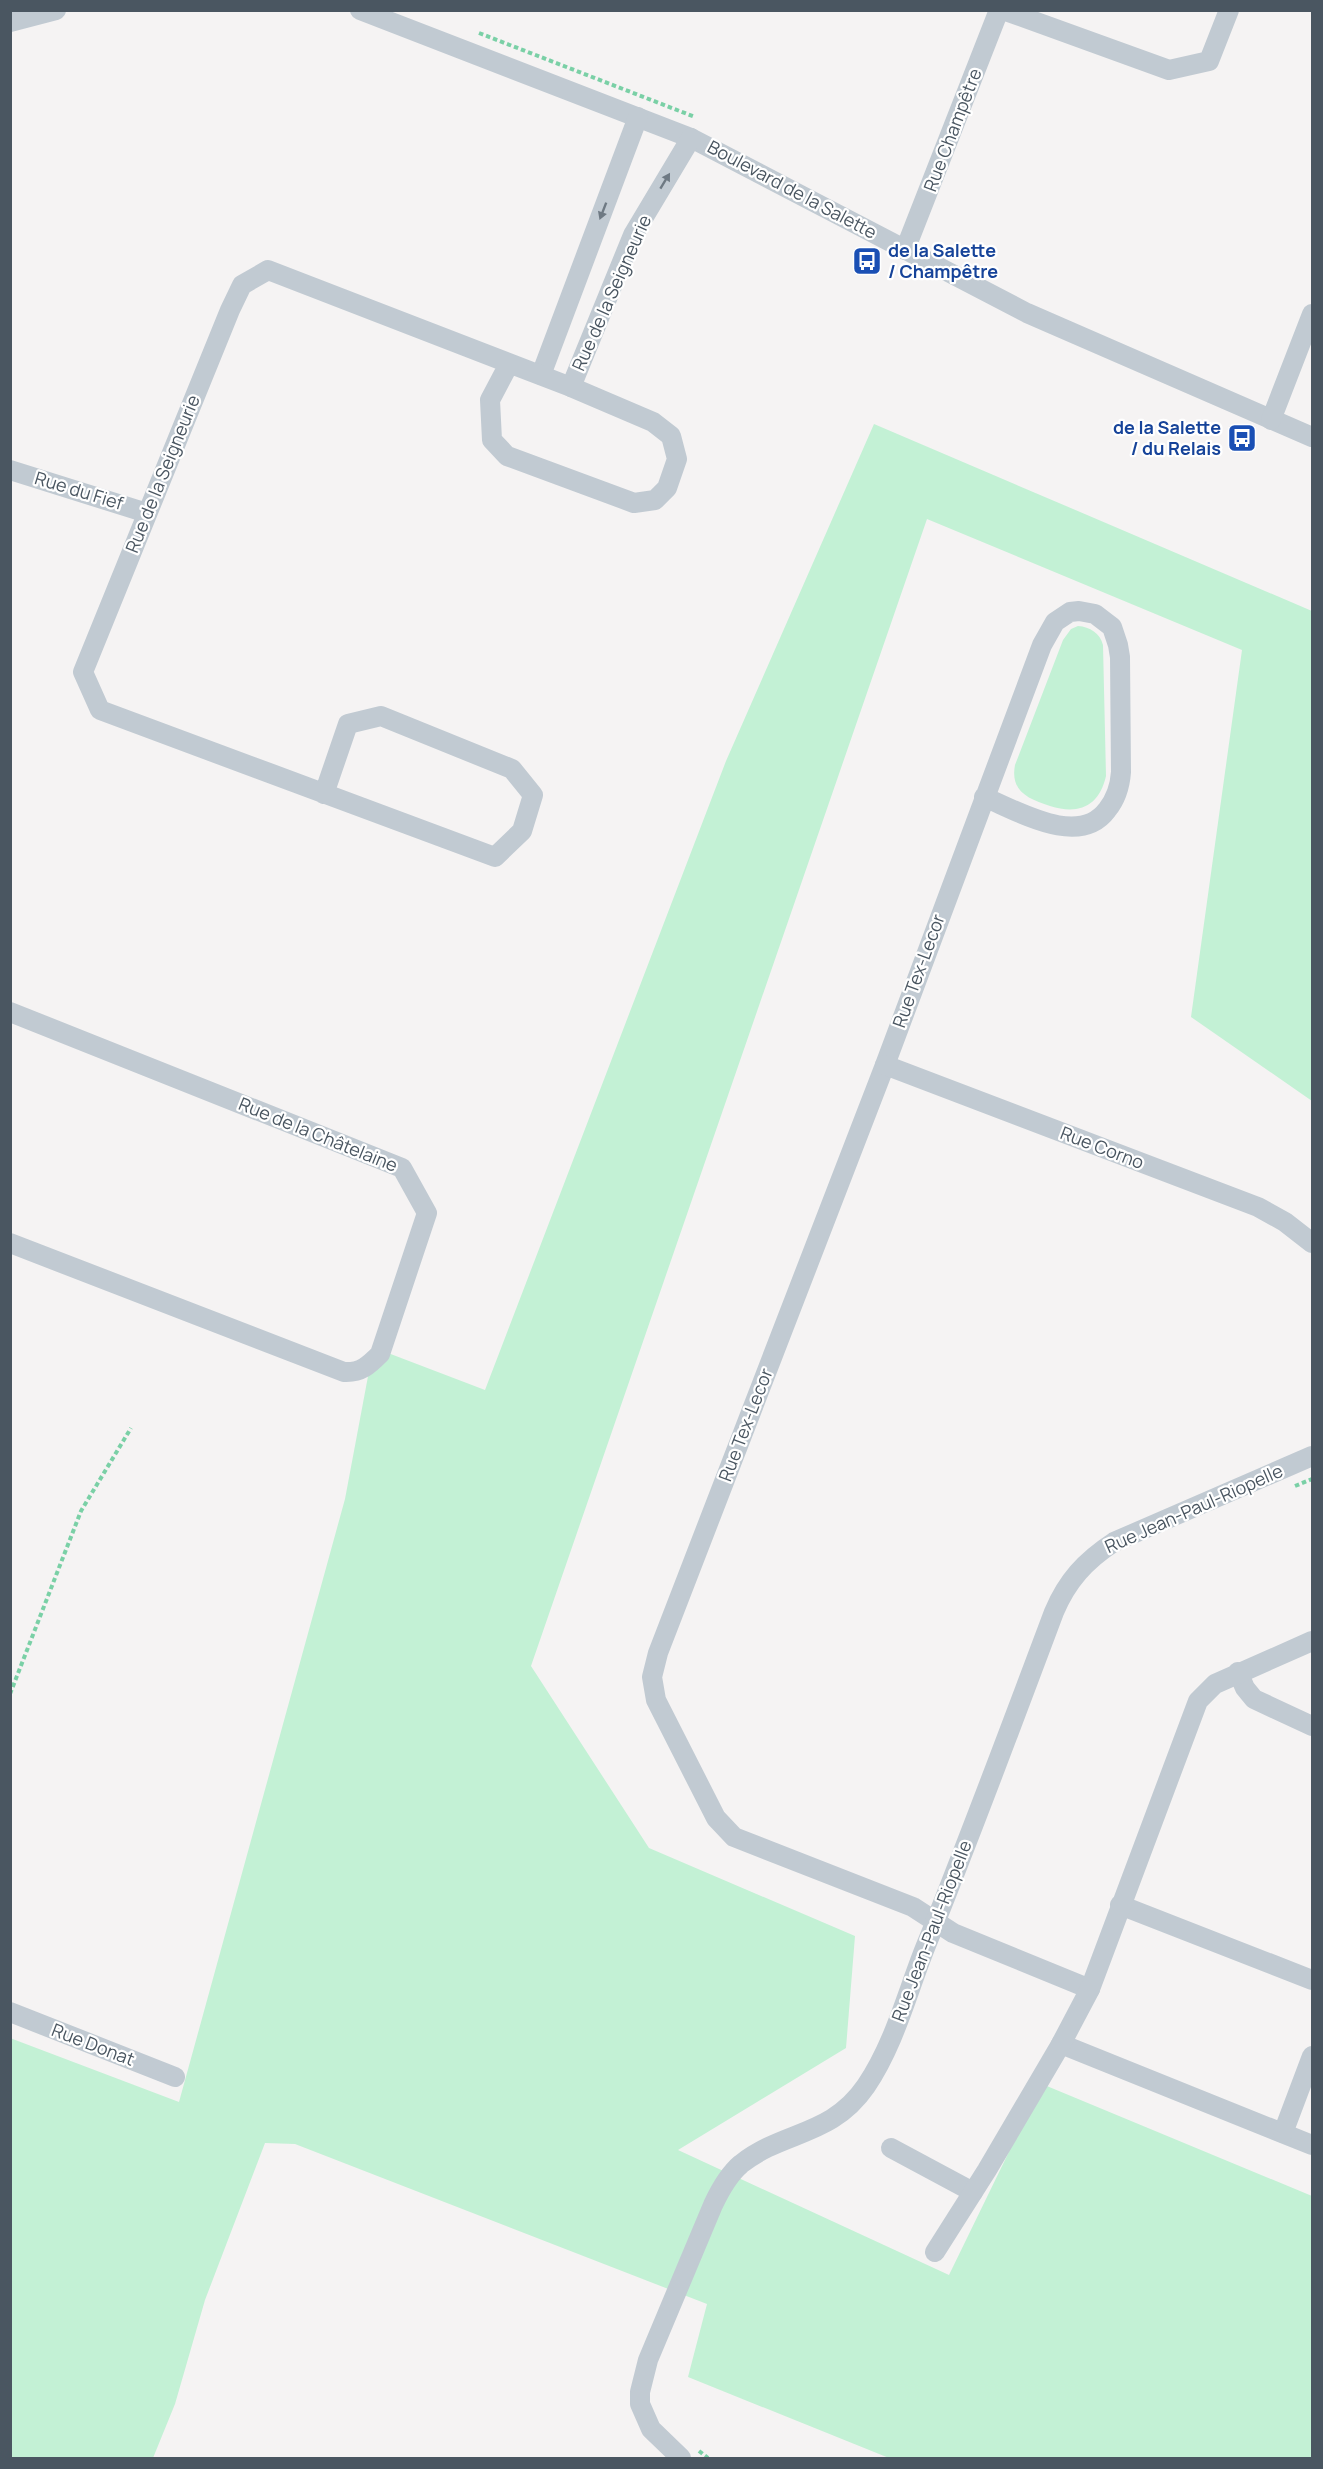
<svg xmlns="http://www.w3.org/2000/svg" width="1323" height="2469" font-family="Manrope,sans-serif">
	<rect width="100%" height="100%" fill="#f5f3f3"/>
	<!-- green -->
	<g fill="#c3f1d5">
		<polygon points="874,424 1312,611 1312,1101 1191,1017 1242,650 927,519 531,1666 649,1848 855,1936 846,2048 678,2150 949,2275 1042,2084 1312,2196 1312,2458 889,2458 688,2377 707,2304 295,2144 265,2143 205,2300 175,2404 153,2458 11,2458 10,2038 179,2102 345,1499 369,1371 388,1353 485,1390 726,761"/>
		<path d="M 1078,626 C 1090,627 1100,633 1103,645 L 1106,776 C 1099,807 1078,815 1050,806 C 1028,799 1010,791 1015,765 L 1063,640 L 1071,629 Z"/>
	</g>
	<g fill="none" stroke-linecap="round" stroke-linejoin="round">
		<!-- path -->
		<g stroke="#7ad0a6" stroke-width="4" stroke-dasharray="4.5 3" stroke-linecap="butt">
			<polyline points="479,33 695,117"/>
			<polyline points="1295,1486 1312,1479"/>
			<polyline points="10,1694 81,1511 131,1428"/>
			<polyline points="699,2451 708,2458"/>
		</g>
		<!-- minor -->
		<g stroke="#c1cad2" stroke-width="20">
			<polyline points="360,10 691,138 1027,313 1312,437"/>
			<polyline points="1003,10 1169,70 1209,61 1229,10"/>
			<polyline points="10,22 56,10"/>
			<polyline points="905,250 999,10"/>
			<polyline points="541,375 638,117"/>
			<polyline points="571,387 633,235 691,138"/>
			<polyline points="1271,420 1312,314"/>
			<polyline points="10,470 147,513"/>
			<polyline points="324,794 348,724 381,716 512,769 533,795 522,831 495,857 100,710 83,672 230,310 242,285 268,270 571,387 653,422 671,436 677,459 667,488 655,500 634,503 507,456 492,440 490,400 509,364"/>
			<path d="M 984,797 C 1018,811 1079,848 1107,810 C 1116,799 1120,786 1121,772 L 1120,657 L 1118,645 L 1112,627 L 1095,614 L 1079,611 L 1070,612 L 1055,622 L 1042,645 L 885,1065 L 658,1653 L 652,1677 L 656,1700 L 716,1818 L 734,1837 L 913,1907 L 953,1933 L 1090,1989"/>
			<path d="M 10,1012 L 402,1168 L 427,1213 L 380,1354 C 369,1365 361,1373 344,1372 L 10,1243"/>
			<polyline points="885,1065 1258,1207 1285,1222 1312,1243"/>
			<polyline points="1238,1672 1245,1688 1254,1699 1312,1726"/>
			<polyline points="1120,1905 1312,1980"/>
			<polyline points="10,2012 175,2077"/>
			<polyline points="1061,2044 1312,2145"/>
			<polyline points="1283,2133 1312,2056"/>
			<polyline points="891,2148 973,2192"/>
			<polyline points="935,2252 987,2170 1061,2044 1090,1989 1198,1701 1215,1684 1312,1641"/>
			<path d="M 681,2458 L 651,2429 L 640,2404 L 640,2392 L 648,2360 L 713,2205 C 720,2190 728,2175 741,2164 C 784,2130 831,2137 866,2086 C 894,2045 907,1993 925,1948 C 970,1837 1012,1724 1054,1612 C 1067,1581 1085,1561 1114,1542 L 1312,1456"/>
		</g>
	</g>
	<!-- one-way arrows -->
	<defs><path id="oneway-solid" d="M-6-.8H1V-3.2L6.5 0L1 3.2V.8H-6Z" transform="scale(1.5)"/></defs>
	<g fill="#6e7983">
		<use href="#oneway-solid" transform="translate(665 181) rotate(-59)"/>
		<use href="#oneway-solid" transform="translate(603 211) rotate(111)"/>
	</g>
	<!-- icons -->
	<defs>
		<g id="bus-square" transform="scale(1.5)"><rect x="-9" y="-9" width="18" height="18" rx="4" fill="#1a4fb4" stroke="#fff"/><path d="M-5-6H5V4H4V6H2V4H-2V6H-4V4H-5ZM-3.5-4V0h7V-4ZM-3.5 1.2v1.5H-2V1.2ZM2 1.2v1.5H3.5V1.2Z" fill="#fff"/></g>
	</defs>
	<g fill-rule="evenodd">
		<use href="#bus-square" x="867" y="261"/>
		<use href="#bus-square" x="1242" y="438"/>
	</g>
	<g text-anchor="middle" stroke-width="4.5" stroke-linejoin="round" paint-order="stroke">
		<!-- street labels -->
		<g font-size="18" fill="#4a5661" stroke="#fff">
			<text transform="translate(953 130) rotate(-69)" y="6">Rue Champêtre</text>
			<text transform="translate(792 190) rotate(28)" y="6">Boulevard de la Salette</text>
			<text transform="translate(612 293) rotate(-66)" y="6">Rue de la Seigneurie</text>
			<text transform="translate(163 474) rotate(-68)" y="6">Rue de la Seigneurie</text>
			<text transform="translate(79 491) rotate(17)" y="6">Rue du Fief</text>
			<text transform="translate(919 971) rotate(-70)" y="6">Rue Tex-Lecor</text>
			<text transform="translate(318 1135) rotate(22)" y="6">Rue de la Châtelaine</text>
			<text transform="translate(1102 1148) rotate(21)" y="6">Rue Corno</text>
			<text transform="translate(746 1425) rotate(-69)" y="6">Rue Tex-Lecor</text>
			<text transform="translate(1194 1509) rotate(-24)" y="6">Rue Jean-Paul-Riopelle</text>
			<text transform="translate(932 1931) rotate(-69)" y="6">Rue Jean-Paul-Riopelle</text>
			<text transform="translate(93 2045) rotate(21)" y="6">Rue Donat</text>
		</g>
		<!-- transit labels -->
		<g font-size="18" font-weight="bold" fill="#164399" stroke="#fff" text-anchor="start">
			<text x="888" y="257">de la Salette<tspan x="888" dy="21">/ Champêtre</tspan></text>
			<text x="1221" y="434" text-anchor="end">de la Salette<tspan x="1221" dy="21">/ du Relais</tspan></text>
		</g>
	</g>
	<!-- border -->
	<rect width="1323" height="2469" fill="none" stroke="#4a5661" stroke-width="24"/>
</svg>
